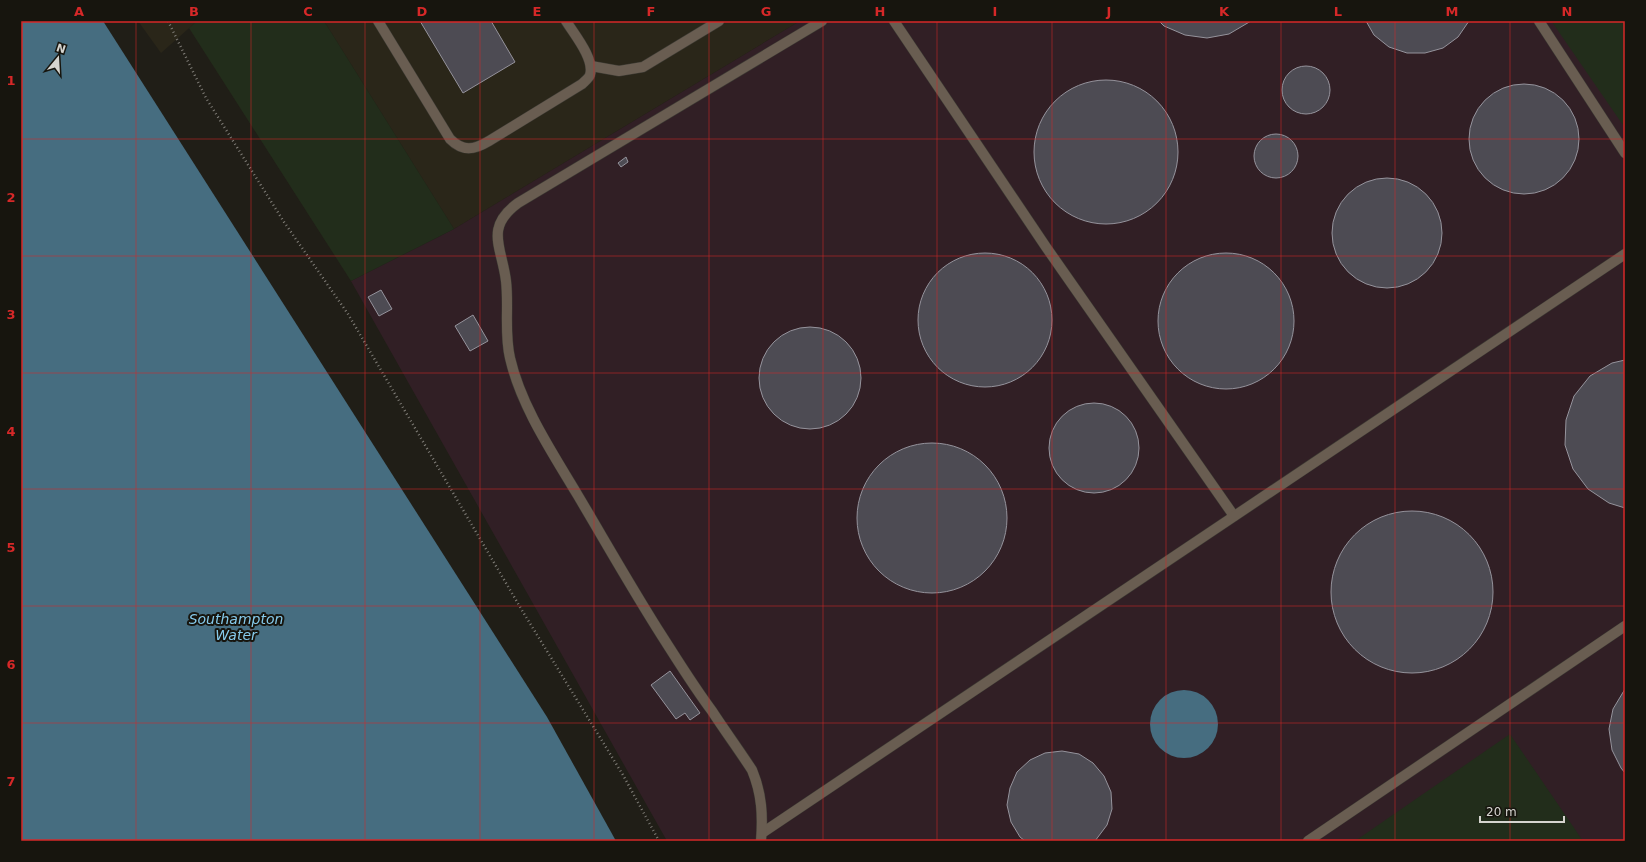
<svg xmlns="http://www.w3.org/2000/svg" width="1646" height="862" font-family="'DejaVu Sans',sans-serif">
	<rect width="100%" height="100%" fill="#201e17"/>
	<!-- built -->
	<g fill="#2a2619">
		<polygon points="138,21 197,21 161,53"/>
		<polygon points="324,21 800,21 454,229"/>
	</g>
	<!-- industrial -->
	<polygon fill="#311f25" points="800,21 1625,21 1625,841 667,841 351,281 454,229"/>
	<!-- green -->
	<g fill="#222d1b">
		<polygon points="197,21 324,21 454,229 351,281 189,28"/>
		<polygon points="1551,21 1625,21 1625,128 1552,22"/>
		<polygon points="1510,734 1583,841 1355,841"/>
	</g>
	<!-- water -->
	<g fill="#466d80">
		<polygon points="21,21 103,21 547,717 616,841 21,841"/>
		<circle cx="1184" cy="724" r="34"/>
	</g>
	<!-- building -->
	<g fill="#4d4b53" stroke="#95939c">
		<polygon points="420,21 491,21 515,62 463,93"/>
		<polygon points="1159,21 1251,21 1229,34 1207,38 1185,35 1164,26"/>
		<polygon points="1366,21 1469,21 1458,37 1443,48 1425,53 1407,53 1389,47 1374,35"/>
		<circle cx="1306" cy="90" r="24"/>
		<circle cx="1106" cy="152" r="72"/>
		<circle cx="1524" cy="139" r="55"/>
		<circle cx="1276" cy="156" r="22"/>
		<polygon points="626,157 628,162 621,167 618,163"/>
		<circle cx="1387" cy="233" r="55"/>
		<circle cx="985" cy="320" r="67"/>
		<circle cx="1226" cy="321" r="68"/>
		<polygon points="381,290 392,309 379,316 368,297"/>
		<polygon points="473,315 488,341 470,351 455,326"/>
		<circle cx="810" cy="378" r="51"/>
		<polygon points="1625,360 1625,508 1609,503 1588,489 1573,469 1565,445 1566,420 1574,396 1590,376 1612,363"/>
		<circle cx="1094" cy="448" r="45"/>
		<circle cx="932" cy="518" r="75"/>
		<circle cx="1412" cy="592" r="81"/>
		<polygon points="670,671 700,713 690,720 685,713 676,719 651,685"/>
		<polygon points="1625,689 1625,773 1621,768 1612,750 1609,729 1613,709"/>
		<polygon points="1062,751 1079,754 1093,763 1104,776 1111,792 1112,809 1107,825 1095,841 1025,841 1020,837 1011,822 1007,805 1010,788 1017,772 1030,760 1045,753"/>
	</g>
	<g fill="none" stroke-linecap="round" stroke-linejoin="round">
		<!-- service casing -->
		<g stroke="#3d3b34" stroke-width="11">
			<g id="service">
				<polyline points="894,21 1046,247 1234,516"/>
				<polyline points="1539,21 1625,153"/>
				<polyline points="591,66 619,71 643,67 719,21"/>
				<polyline points="762,833 1625,254"/>
				<path d="M 761,841 C 763,816 762,794 752,770 C 739,750 725,731 712,711 C 694,687 678,661 662,636 C 632,589 605,541 577,494 C 552,452 521,406 510,358 C 504,333 509,306 506,281 C 502,247 484,228 518,203 L 822,21"/>
				<polyline points="1308,841 1625,626"/>
			</g>
		</g>
		<!-- minor casing -->
		<g stroke="#3d3b34" stroke-width="11">
			<path id="minor" d="M 378,21 L 450,139 C 463,152 474,150 489,141 L 582,84 C 585,81 589,78 590,75 C 595,59 574,34 566,21"/>
		</g>
		<!-- path -->
		<polyline stroke="#807e78" stroke-width="2.5" stroke-dasharray="1 3" stroke-linecap="butt" points="168,21 206,98 284,222 348,314 523,612 623,775 659,841"/>
		<!-- service -->
		<use href="#service" stroke="#695d51" stroke-width="10"/>
		<!-- minor -->
		<use href="#minor" stroke="#695d51" stroke-width="10"/>
	</g>
	<!-- grid -->
	<path fill="none" stroke="#d62828" stroke-width="1" stroke-opacity="0.55" d="M 136,21 L 136,841M 251,21 L 251,841M 365,21 L 365,841M 480,21 L 480,841M 594,21 L 594,841M 709,21 L 709,841M 823,21 L 823,841M 937,21 L 937,841M 1052,21 L 1052,841M 1166,21 L 1166,841M 1281,21 L 1281,841M 1395,21 L 1395,841M 1510,21 L 1510,841M 21,139 L 1625,139M 21,256 L 1625,256M 21,373 L 1625,373M 21,489 L 1625,489M 21,606 L 1625,606M 21,723 L 1625,723"/>
	<g text-anchor="middle" stroke-width="4" stroke-linejoin="round" paint-order="stroke">
		<!-- water labels -->
		<g font-size="14" font-style="italic" fill="#86caeb" stroke="#17150e">
			<text x="236" y="624">Southampton<tspan x="236" dy="16">Water</tspan></text>
		</g>
	</g>
	<!-- border -->
	<rect width="1646" height="862" fill="none" stroke="#17150e" stroke-width="44"/>
	<!-- north arrow -->
	<g transform="translate(58 58) rotate(18)" stroke="#17150e" stroke-width="3" paint-order="stroke">
	<path d="M0-3L7 15L0 10L-7 15Z" fill="#d5d4cf"/>
	<text y="-6" font-size="11" font-weight="bold" text-anchor="middle" fill="#d5d4cf">N</text>
	</g>
	<!-- scale -->
	<path d="M1480 816v6h84v-6" fill="none" stroke="#d5d4cf" stroke-width="2"/>
	<text x="1486" y="816" font-size="12" fill="#d5d4cf" stroke="#17150e" stroke-width="3" paint-order="stroke">20 m</text>
	<rect x="22" y="22" width="1602" height="818" fill="none" stroke="#d62828" stroke-width="1.5"/>
	<g font-size="13" text-anchor="middle" font-weight="bold" fill="#d62828">
		<text x="79" y="16">A</text>
		<text x="194" y="16">B</text>
		<text x="308" y="16">C</text>
		<text x="422" y="16">D</text>
		<text x="537" y="16">E</text>
		<text x="651" y="16">F</text>
		<text x="766" y="16">G</text>
		<text x="880" y="16">H</text>
		<text x="995" y="16">I</text>
		<text x="1109" y="16">J</text>
		<text x="1224" y="16">K</text>
		<text x="1338" y="16">L</text>
		<text x="1452" y="16">M</text>
		<text x="1567" y="16">N</text>
		<text x="11" y="85">1</text>
		<text x="11" y="202">2</text>
		<text x="11" y="319">3</text>
		<text x="11" y="436">4</text>
		<text x="11" y="552">5</text>
		<text x="11" y="669">6</text>
		<text x="11" y="786">7</text>
	</g>
</svg>
